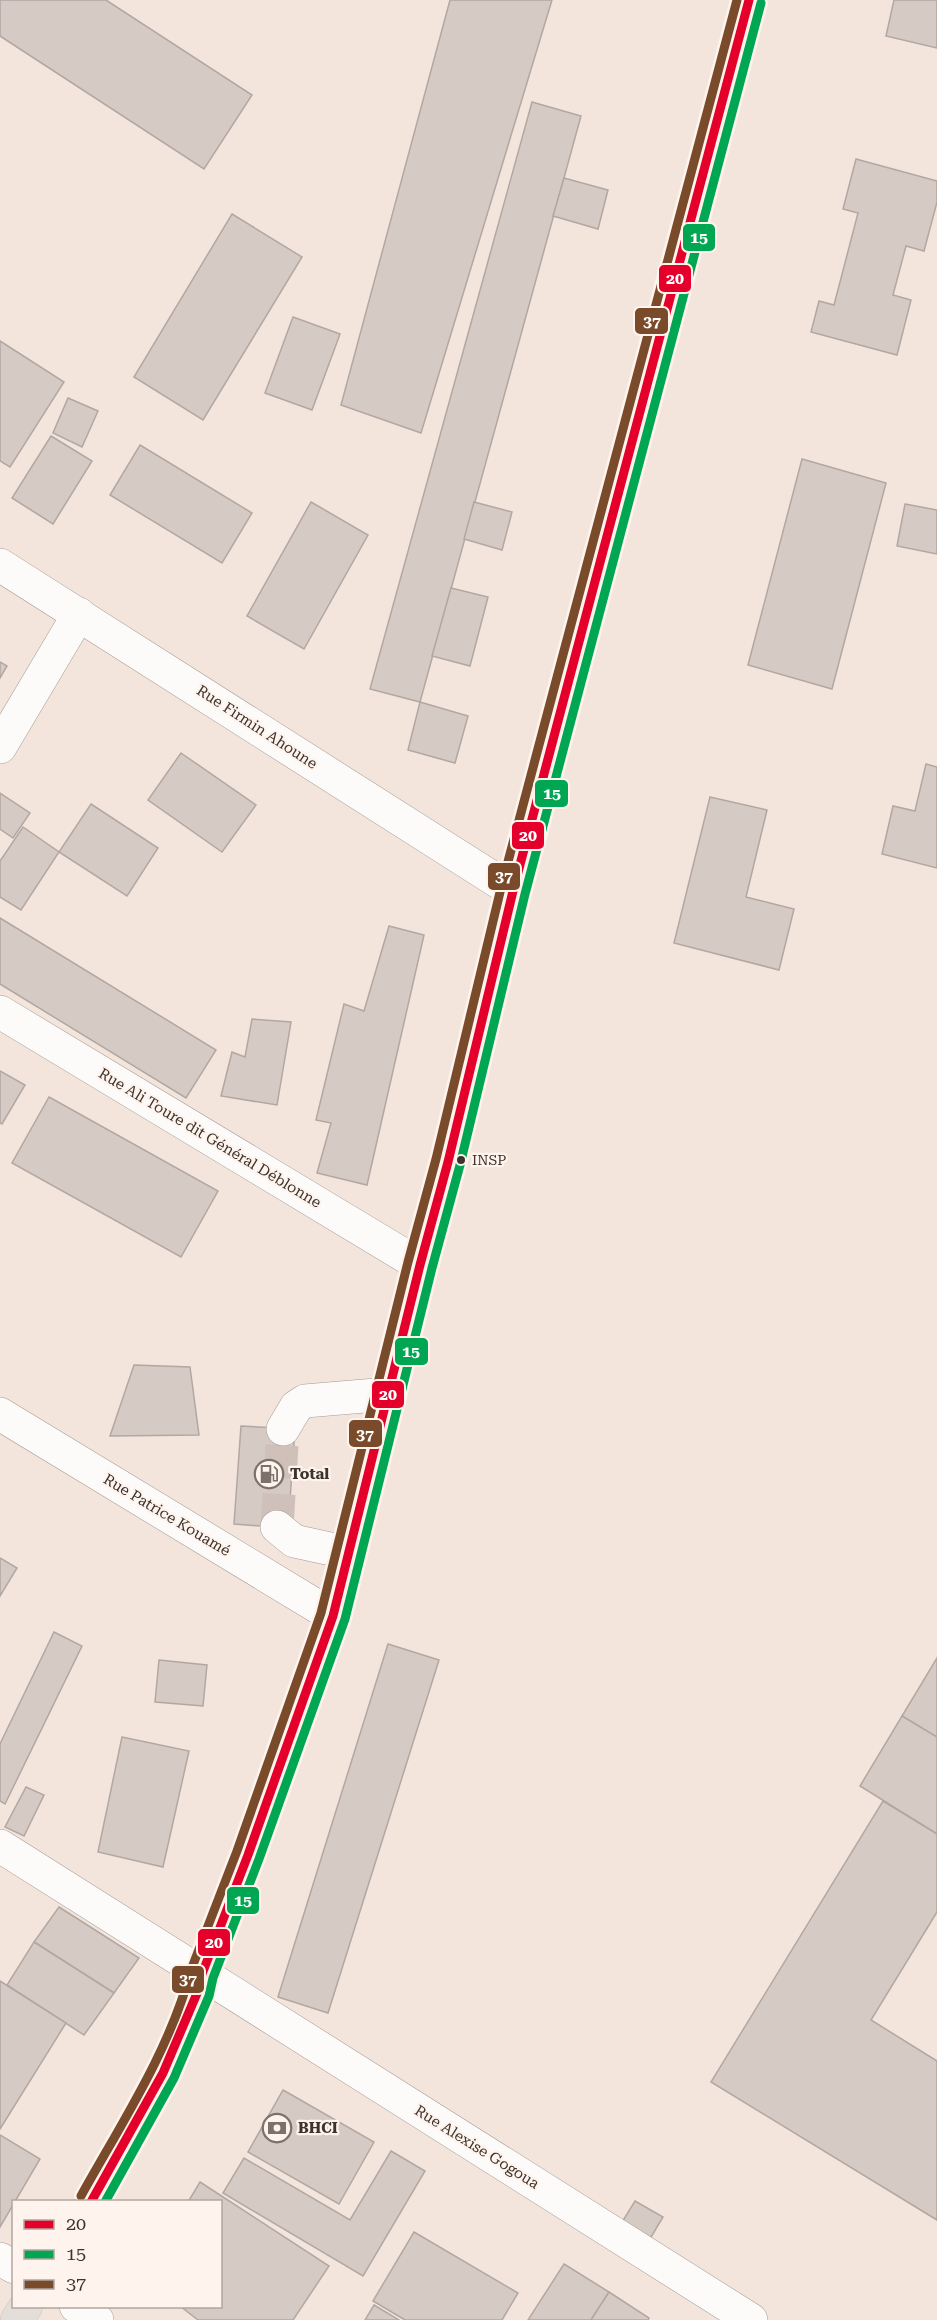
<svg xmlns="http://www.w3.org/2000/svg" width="937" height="2320" font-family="'Roboto Serif',serif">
	<rect width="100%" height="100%" fill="#f3e5dc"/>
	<!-- building -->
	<g fill="#d6cac5" stroke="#b2a7a2" stroke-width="1.5">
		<polygon points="0,0 106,0 252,95 204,169 0,36"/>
		<polygon points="450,0 552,0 421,433 341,405"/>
		<polygon points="894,0 937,0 937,48 886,36"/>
		<polygon points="532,102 581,116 420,702 370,689"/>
		<polygon points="856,159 937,181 937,202 924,251 906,246 893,295 911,300 897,355 811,332 819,301 834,305 858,213 843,209"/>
		<polygon points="564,178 608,190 598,229 553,216"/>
		<polygon points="232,214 302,257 203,420 134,377"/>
		<polygon points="293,317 340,334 312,410 265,393"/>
		<polygon points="0,341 64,382 10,467 0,461"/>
		<polygon points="68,398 98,411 82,447 53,433"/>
		<polygon points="51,436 92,461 53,524 12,498"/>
		<polygon points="140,445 252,513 222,563 110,495"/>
		<polygon points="802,459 886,483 832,689 748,665"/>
		<polygon points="311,502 368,535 304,649 247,616"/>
		<polygon points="474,502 512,512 502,550 464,539"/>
		<polygon points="905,504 937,510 937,554 897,546"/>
		<polygon points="451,588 488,597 470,666 432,656"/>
		<polygon points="0,662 7,666 0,678"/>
		<polygon points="420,702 468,716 455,763 408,750"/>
		<polygon points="181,753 256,805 222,852 148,800"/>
		<polygon points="926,764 937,767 937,868 882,854 893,806 915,811"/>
		<polygon points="0,793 30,813 13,838 0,829"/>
		<polygon points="710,797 767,810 746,897 794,909 779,970 674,943"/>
		<polygon points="91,804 158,848 127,896 59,852"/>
		<polygon points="23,827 59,852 21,910 0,897 0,861"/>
		<polygon points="0,918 216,1050 186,1098 0,984"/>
		<polygon points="389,926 424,935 367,1185 317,1173 331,1123 316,1120 344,1004 364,1011"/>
		<polygon points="252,1019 291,1022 277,1105 221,1096 232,1052 245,1057"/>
		<polygon points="0,1071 25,1085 2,1124 0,1123"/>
		<polygon points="49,1097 218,1191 181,1257 12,1163"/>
		<polygon points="134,1365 190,1367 199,1435 110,1436"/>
		<polygon points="241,1426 295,1429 288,1528 234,1524"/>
		<polygon points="0,1558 17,1568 0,1596"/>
		<polygon points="54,1632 82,1646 5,1804 0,1801 0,1744"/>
		<polygon points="388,1644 439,1660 328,2013 278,1997"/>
		<polygon points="937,1658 937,1737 902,1716"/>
		<polygon points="159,1660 207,1665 203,1706 155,1702"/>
		<polygon points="902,1716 937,1737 937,1834 860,1786"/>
		<polygon points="122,1737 189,1751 163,1867 98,1852"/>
		<polygon points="26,1787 44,1795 24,1836 5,1827"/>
		<polygon points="883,1801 937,1834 937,1912 871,2020 937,2061 937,2220 711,2082"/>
		<polygon points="59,1907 139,1958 114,1993 34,1942"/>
		<polygon points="34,1942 114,1993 84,2035 7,1985"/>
		<polygon points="0,1981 66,2023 0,2129"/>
		<polygon points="283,2090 374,2142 339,2204 248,2152"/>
		<polygon points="0,2135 40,2159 0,2227"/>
		<polygon points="391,2151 425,2171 363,2276 223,2193 244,2158 350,2220"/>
		<polygon points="200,2182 329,2266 293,2320 198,2320 180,2306 220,2306 220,2202 188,2202"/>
		<polygon points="635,2201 663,2217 647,2244 619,2227"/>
		<polygon points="414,2232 518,2293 502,2320 405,2320 373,2301"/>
		<polygon points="564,2264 609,2292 591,2320 528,2320"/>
		<polygon points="609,2292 649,2318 648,2320 591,2320"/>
		<polygon points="374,2305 399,2320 365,2320"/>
	</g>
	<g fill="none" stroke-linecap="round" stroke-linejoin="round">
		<!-- minor-tunnel -->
		<polyline stroke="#cfc1b9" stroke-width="33" stroke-dasharray="33 16" stroke-linecap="butt" points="277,1527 283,1429"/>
		<!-- minor casing -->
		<g stroke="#a59b94" stroke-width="34">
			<g id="minor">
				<polyline points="0,565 513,891"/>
				<polyline points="0,747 79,614"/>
				<polyline points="0,1012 420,1265"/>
				<polyline points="0,1414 333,1616"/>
				<polyline points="283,1429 296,1407 305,1401 388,1394"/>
				<polyline points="277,1527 294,1541 349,1553"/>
				<polyline points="0,1846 751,2320"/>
				<polyline points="0,2259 14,2267"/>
				<polyline points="76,2306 97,2320"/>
			</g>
		</g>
		<!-- major casing -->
		<g stroke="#cdc5c0" stroke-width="34">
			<g id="major">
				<polyline points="91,2202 163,2073 198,1991 202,1974 248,1855 333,1616 420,1265 448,1162 513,891 749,0"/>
				<polyline points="17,2320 26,2306"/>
			</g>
		</g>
		<!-- minor -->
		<use href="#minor" stroke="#fdfbfa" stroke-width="33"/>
		<!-- major -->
		<use href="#major" stroke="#e3ded7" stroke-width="33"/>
		<!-- bus-1 casing -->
		<g stroke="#fef4ed" stroke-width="14">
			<polyline id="bus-1" points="91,2202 163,2073 198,1991 202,1974 248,1855 333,1616 420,1265 448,1162 513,891 749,0"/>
		</g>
		<!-- bus-2 casing -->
		<g stroke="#fef4ed" stroke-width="14">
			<polyline id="bus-2" points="105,2202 174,2078 209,1996 213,1978 259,1859 345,1619 432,1268 460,1165 525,894 761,3"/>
		</g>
		<!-- bus-3 casing -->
		<g stroke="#fef4ed" stroke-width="14">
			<path id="bus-3" d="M 81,2196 C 121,2124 170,2050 191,1970 L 237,1851 L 321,1613 L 408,1262 L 436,1159 L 501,888 L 737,0"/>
		</g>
		<!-- bus-1 -->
		<use href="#bus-1" stroke="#e4002b" stroke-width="9"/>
		<!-- bus-2 -->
		<use href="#bus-2" stroke="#00a651" stroke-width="9"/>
		<!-- bus-3 -->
		<use href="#bus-3" stroke="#7a4b2a" stroke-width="9"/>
	</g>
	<!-- icons -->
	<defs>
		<g id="fuel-ring" transform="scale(1.5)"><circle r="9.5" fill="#fef4ed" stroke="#7d716a" stroke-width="1.5"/><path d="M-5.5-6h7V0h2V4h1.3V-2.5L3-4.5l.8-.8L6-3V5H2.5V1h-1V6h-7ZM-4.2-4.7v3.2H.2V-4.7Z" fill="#7d716a"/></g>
		<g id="bank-ring" transform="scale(1.5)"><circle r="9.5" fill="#fef4ed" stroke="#7d716a" stroke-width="1.5"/><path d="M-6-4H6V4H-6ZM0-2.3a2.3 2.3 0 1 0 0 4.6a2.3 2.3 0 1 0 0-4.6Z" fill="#7d716a"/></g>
	</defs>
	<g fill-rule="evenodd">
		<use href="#fuel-ring" x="269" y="1474"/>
		<use href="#bank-ring" x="277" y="2128"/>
	</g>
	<!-- markers -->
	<circle fill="#3d332d" stroke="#fef4ed" stroke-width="2" cx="461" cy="1160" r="5"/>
	<g text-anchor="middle" stroke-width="4.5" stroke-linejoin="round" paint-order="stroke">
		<!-- bus labels -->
		<g font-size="14" fill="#3d332d" stroke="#fef4ed" text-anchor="start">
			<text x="472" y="1165">INSP</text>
		</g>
		<!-- street labels -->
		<g font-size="15" fill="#3d332d" stroke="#fef4ed">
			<text transform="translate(257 727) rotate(33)" y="5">Rue Firmin Ahoune</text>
			<text transform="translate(210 1138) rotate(31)" y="5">Rue Ali Toure dit Général Déblonne</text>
			<text transform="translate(167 1515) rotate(31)" y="5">Rue Patrice Kouamé</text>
			<text transform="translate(477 2147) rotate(32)" y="5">Rue Alexise Gogoua</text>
		</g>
		<!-- poi labels -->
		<g font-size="15" font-weight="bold" fill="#3d332d" stroke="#fef4ed" text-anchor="start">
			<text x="290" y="1479">Total</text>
			<text x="298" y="2133">BHCI</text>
		</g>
	</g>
	<g stroke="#fef4ed" stroke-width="2">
		<rect x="682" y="223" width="34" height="29" rx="6" fill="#00a651"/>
		<rect x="658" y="264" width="34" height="29" rx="6" fill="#e4002b"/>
		<rect x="634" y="307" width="35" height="28" rx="6" fill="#7a4b2a"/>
		<rect x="534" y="779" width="35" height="29" rx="6" fill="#00a651"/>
		<rect x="511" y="821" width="34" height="29" rx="6" fill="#e4002b"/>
		<rect x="487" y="862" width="34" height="29" rx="6" fill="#7a4b2a"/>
		<rect x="394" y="1337" width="35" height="29" rx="6" fill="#00a651"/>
		<rect x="371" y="1380" width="34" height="29" rx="6" fill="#e4002b"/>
		<rect x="348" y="1419" width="35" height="29" rx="6" fill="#7a4b2a"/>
		<rect x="226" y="1886" width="34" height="29" rx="6" fill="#00a651"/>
		<rect x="197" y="1928" width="34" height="29" rx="6" fill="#e4002b"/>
		<rect x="171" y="1965" width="34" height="29" rx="6" fill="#7a4b2a"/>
	</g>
	<g font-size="16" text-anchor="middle" font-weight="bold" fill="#fff">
		<text x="699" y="243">15</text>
		<text x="675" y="284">20</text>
		<text x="652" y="327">37</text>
		<text x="552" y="799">15</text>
		<text x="528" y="841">20</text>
		<text x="504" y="882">37</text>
		<text x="411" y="1357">15</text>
		<text x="388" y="1400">20</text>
		<text x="365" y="1440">37</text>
		<text x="243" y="1906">15</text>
		<text x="214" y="1948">20</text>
		<text x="188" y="1985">37</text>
	</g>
	<!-- legend -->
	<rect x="12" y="2200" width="210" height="108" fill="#fef4ed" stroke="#b1a7a0" stroke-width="1.5"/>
	<rect x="24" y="2220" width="30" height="9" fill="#e4002b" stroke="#b1a7a0" stroke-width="1.5"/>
	<text x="66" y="2230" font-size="18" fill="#3d332d">20</text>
	<rect x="24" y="2250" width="30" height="9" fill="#00a651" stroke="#b1a7a0" stroke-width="1.5"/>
	<text x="66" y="2260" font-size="18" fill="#3d332d">15</text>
	<rect x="24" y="2280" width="30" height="9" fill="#7a4b2a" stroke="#b1a7a0" stroke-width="1.5"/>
	<text x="66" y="2290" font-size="18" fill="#3d332d">37</text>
</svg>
